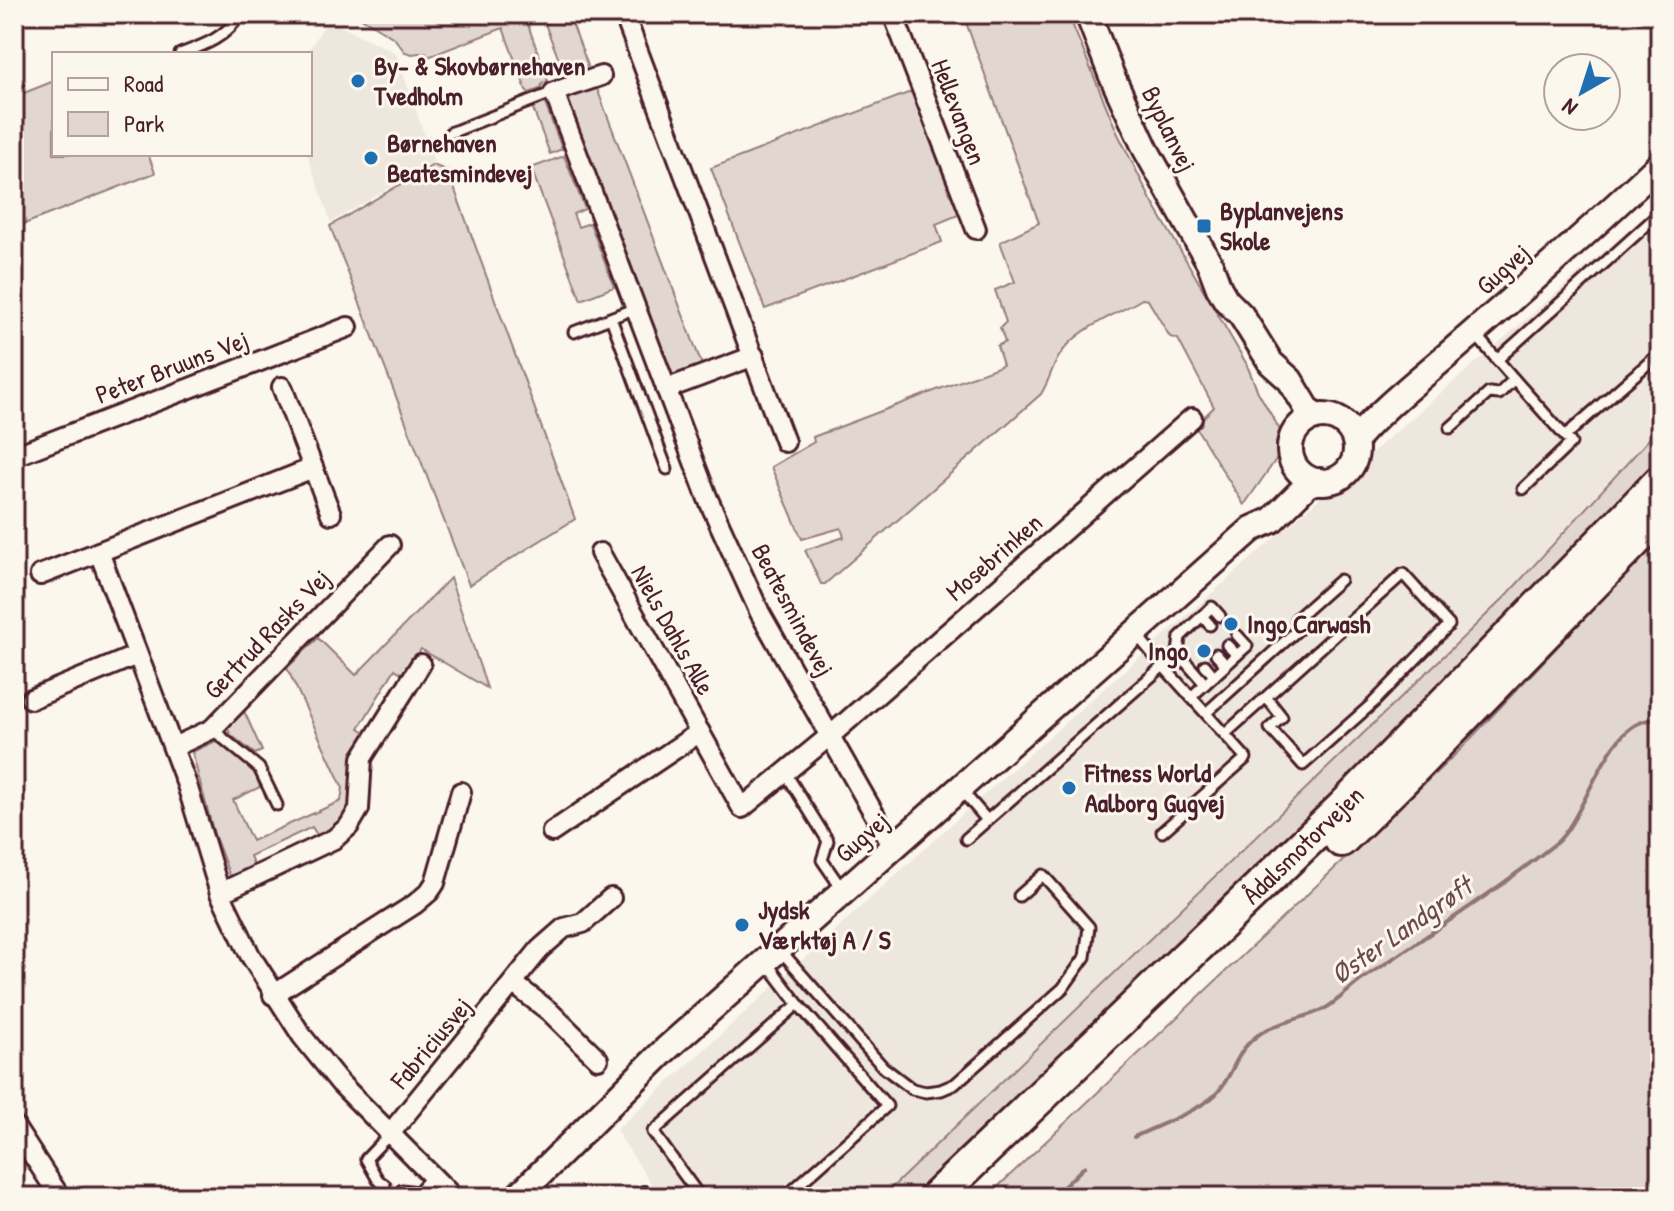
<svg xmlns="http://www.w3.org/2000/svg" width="1674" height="1211" font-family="'Patrick Hand',sans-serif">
	<rect width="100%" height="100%" fill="#fbf7ec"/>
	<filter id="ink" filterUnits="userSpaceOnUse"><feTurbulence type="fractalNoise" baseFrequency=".0125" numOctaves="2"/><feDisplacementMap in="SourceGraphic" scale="16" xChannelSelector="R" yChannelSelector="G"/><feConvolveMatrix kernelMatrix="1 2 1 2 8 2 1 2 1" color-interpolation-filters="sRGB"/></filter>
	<g filter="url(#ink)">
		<!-- built -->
		<g fill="#eee7de">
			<polygon points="328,20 396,53 434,162 331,222 307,154 310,154 310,54 306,54"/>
			<polygon points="1660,203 1660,427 1506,596 882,1197 660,1197 616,1130 988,791 1321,497 1339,493 1351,485 1362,474 1367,457"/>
		</g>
		<!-- green -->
		<g fill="#e2d7d0" stroke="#967b7e" stroke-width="2">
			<polygon points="355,14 524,14 548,81 543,83 540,89 529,93 526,90 503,28 428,57 426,52 412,54 405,52 394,38"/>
			<path d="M 963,14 L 1068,14 L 1117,132 L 1151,200 L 1246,363 L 1258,392 L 1280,430 L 1276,442 L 1277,458 L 1244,505 L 1195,426 L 1214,407 L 1178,339 L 1170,337 L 1148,300 L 1142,299 C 1116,315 1077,328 1060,355 C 1052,366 1049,382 1041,394 L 825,584 L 821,584 L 805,550 L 844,537 L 841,528 L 802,539 L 771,467 L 814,442 L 813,437 L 1003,365 L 997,346 L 1005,342 L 1000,328 L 1006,322 L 995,290 L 1015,282 L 1000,242 L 1039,223 Z"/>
			<polygon points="569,15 588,66 565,75 545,24"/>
			<polygon points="54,81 54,154 148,154 155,173 14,228 14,97"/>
			<polygon points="596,86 702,365 671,376 566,100 571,95"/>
			<polygon points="916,90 963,213 936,224 942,242 765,309 711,168"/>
			<polygon points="544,101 562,149 550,154 532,106"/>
			<polygon points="564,156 585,209 573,214 578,227 590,223 614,287 581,300 531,168"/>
			<polygon points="433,165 448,171 575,519 469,585 330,226"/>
			<polygon points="1660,427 1660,461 1487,644 1360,770 914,1197 882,1197 1506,596"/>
			<polygon points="1660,538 1660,1197 987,1197 1460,750"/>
			<polygon points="450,578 487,688 421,649 404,675 395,669 359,728 368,734 347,816 319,838 312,827 250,856 255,868 231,879 214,834 192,752 216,741 254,771 260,787 233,800 252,841 341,801 343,788 287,668 318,638 356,675"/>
			<polygon points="244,711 262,751 255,754 231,735 227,728"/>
		</g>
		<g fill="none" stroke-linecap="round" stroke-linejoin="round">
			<!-- stream -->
			<g stroke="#907477" stroke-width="4">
				<path d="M 1134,1137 C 1154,1127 1200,1110 1215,1095 C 1235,1076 1233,1051 1261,1033 C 1280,1021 1304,1019 1324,1009 C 1339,1001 1352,985 1367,976 C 1431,933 1496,891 1556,843 C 1586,819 1610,708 1660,721"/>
				<polyline points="1053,1197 1085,1166"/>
			</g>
			<!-- lane casing -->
			<g stroke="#4a1f2b" stroke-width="15">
				<g id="lane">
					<path d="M 180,54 C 205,45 227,37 240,14"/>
					<polyline points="450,133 554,92"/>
					<polyline points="611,318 667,469"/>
					<polyline points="574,332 636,308"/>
					<polyline points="1497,360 1660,213"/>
					<polyline points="1514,379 1571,443 1523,489"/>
					<polyline points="1450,428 1489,393 1499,394 1514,379 1474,333"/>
					<polyline points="1565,436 1660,353"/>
					<polyline points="1202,616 1212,607 1220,616"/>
					<polyline points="1210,625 1202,616 1180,637 1178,653 1163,666 1191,697 1237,655 1227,645"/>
					<polyline points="1178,653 1205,684"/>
					<polyline points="1216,654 1226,665"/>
					<polyline points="1237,655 1247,646 1237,635"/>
					<polyline points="1205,665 1214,676"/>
					<polyline points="1206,713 1302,626 1296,619 1340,580"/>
					<polyline points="212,729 259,768 277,805"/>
					<polyline points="1225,734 1403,574 1449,625 1373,703 1303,765 1270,728 1282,717 1266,697"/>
					<polyline points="785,772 828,841 822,860 842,889"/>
					<polyline points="962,791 987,820"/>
					<polyline points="1162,832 1246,758 1191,697"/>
					<polyline points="966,839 1163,666 1135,633"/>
					<polyline points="781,951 883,1067 912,1089 926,1092 941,1090 955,1084 1063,988 1085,957 1089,927 1043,875 1019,896"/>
					<polyline points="767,963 798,1004 887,1106 785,1197"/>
					<polyline points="385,1185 378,1180 366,1159 389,1135"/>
					<polyline points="402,1190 418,1192 432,1176"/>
					<polyline points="700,1197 653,1132 798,1004"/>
				</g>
			</g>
			<!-- street casing -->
			<g stroke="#4a1f2b" stroke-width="24">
				<g id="street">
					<polyline points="624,14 785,442"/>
					<polyline points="893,14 976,229"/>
					<polyline points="601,76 554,92 708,499 760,613 893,847"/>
					<polyline points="282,387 331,514"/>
					<polyline points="666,389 754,356"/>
					<polyline points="14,456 348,327"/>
					<polyline points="99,552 187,785 220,893 250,955 302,1036 340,1083 453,1197"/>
					<polyline points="600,553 742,808 838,729 1192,418"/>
					<polyline points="40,575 313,468"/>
					<polyline points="31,699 137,655"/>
					<polyline points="174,747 212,729 390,545"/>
					<polyline points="552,832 700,732"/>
					<polyline points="220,893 334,839 349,826 359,809 362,758 421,664"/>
					<polyline points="514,984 549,1011 598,1059"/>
					<polyline points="273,995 415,904 429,892 435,883 461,792"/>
					<polyline points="14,1126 60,1197"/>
					<polyline points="389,1135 540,949 564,928 583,923 611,898"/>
					<polyline points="644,1196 644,1197"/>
				</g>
			</g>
			<!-- secondary casing -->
			<g stroke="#4a1f2b" stroke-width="30">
				<g id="secondary">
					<polyline points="1088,14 1111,74 1146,150 1210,264 1219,288 1226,300 1241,315 1271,363 1290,380 1313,418"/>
					<circle cx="1323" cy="449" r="33"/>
					<path d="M 1355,440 C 1386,404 1424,376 1459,345 C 1527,286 1595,226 1660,164"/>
					<polyline points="517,1197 665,1050 1252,529 1272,520 1308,484 1320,481"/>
				</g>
			</g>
			<!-- highway casing -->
			<g stroke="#4a1f2b" stroke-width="38">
				<g id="highway">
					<polyline points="1341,840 1405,777 1660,515"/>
					<polyline points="936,1197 1343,807 1660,482"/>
				</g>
			</g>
			<!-- lane -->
			<use href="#lane" stroke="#fbf7ec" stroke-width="9"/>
			<!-- street -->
			<use href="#street" stroke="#fbf7ec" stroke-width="18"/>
			<!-- secondary -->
			<use href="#secondary" stroke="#fbf7ec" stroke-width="24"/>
			<!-- highway -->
			<use href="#highway" stroke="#fbf7ec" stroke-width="32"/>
		</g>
	</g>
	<!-- markers -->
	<g fill="#1f6fb2" stroke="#fbf7ec" stroke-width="3">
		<circle cx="358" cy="81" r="8"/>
		<circle cx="371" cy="158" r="8"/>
		<rect x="1196" y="218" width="16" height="16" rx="4"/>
		<circle cx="1231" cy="624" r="8"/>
		<circle cx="1204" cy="651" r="8"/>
		<circle cx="1069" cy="788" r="8"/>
		<circle cx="742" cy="925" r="8"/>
	</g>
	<g text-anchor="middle" stroke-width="6" stroke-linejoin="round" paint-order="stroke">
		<!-- poi labels -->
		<g font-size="26" font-weight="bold" fill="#4a1f2b" stroke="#fbf7ec" text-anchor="start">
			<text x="374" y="75">By- &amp; Skovbørnehaven<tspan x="374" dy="30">Tvedholm</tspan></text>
			<text x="387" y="152">Børnehaven<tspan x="387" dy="30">Beatesmindevej</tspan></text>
			<text x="1220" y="220">Byplanvejens<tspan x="1220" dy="30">Skole</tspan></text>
			<text x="1247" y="633">Ingo Carwash</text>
			<text x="1188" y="660" text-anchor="end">Ingo</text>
			<text x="1085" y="782">Fitness World<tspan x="1085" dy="30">Aalborg Gugvej</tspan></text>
			<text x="758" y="919">Jydsk<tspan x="758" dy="30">Værktøj A / S</tspan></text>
		</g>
		<!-- street labels -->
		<g font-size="26" fill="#4a1f2b" stroke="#fbf7ec">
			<text transform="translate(959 112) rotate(69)" y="9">Hellevangen</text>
			<text transform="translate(1169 129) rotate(64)" y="9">Byplanvej</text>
			<text transform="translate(1503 269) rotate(-42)" y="9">Gugvej</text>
			<text transform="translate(172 367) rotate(-21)" y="9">Peter Bruuns Vej</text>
			<text transform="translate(994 557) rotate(-41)" y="9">Mosebrinken</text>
			<text transform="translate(793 610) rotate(62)" y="9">Beatesmindevej</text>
			<text transform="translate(673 630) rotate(61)" y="9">Niels Dahls Alle</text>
			<text transform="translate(267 634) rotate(-46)" y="9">Gertrud Rasks Vej</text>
			<text transform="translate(862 837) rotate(-41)" y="9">Gugvej</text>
			<text transform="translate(1303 845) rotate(-44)" y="9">Ådalsmotorvejen</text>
			<text transform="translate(431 1043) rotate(-50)" y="9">Fabriciusvej</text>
		</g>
		<!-- water labels -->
		<g font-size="28" font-style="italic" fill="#6d4a51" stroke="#fbf7ec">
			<text transform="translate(1401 930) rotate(-35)" y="10">Øster Landgrøft</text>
		</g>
	</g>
	<!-- margin -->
	<rect width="1674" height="1211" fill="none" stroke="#fbf7ec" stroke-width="48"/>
	<rect x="24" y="24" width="1626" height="1163" fill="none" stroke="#4a1f2b" stroke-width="3" filter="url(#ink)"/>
	<!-- legend -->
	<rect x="52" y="52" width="260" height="104" fill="#fbf7ec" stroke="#b4a19f" stroke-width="2"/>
	<rect x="68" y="78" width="40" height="12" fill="#fbf7ec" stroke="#b4a19f" stroke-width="2"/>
	<text x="124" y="92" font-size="24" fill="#4a1f2b">Road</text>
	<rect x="68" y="112" width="40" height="24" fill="#e2d7d0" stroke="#b4a19f" stroke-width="2"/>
	<text x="124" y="132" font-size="24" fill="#4a1f2b">Park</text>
	<!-- north arrow -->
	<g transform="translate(1582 92) rotate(219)"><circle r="38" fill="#fbf7ec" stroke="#b4a19f" stroke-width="2"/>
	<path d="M0-6L14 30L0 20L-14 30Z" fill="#1f6fb2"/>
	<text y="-12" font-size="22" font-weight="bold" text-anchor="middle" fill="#4a1f2b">N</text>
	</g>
</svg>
